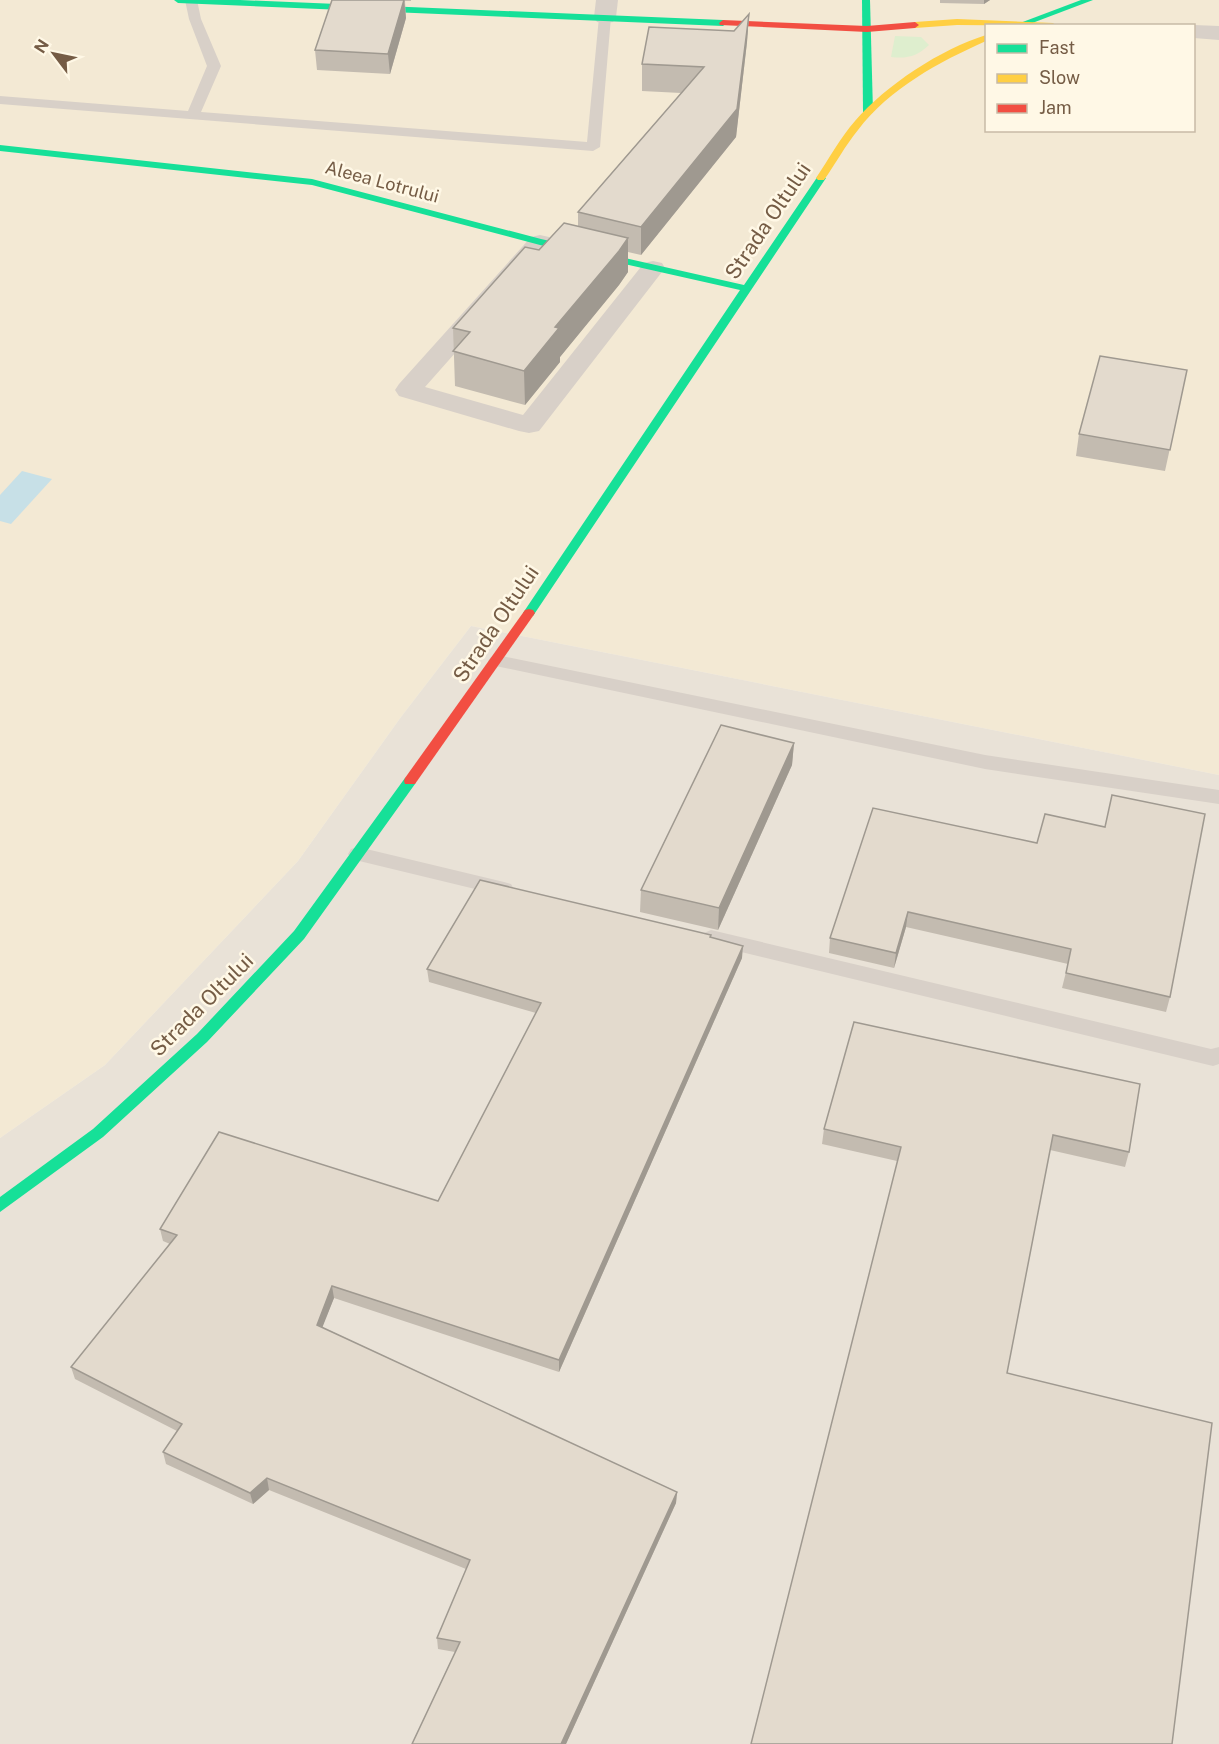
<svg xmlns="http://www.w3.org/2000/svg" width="1219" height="1744" font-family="'Public Sans',sans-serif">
	<rect width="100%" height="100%" fill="#f7f2e5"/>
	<!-- residential -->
	<path fill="#f3e9d4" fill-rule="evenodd" d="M 0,0 L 1219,0 L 1219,775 L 471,626 L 401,717 L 298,861 L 105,1065 L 0,1138 ZM 986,26 L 1194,26 L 1194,130 L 986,130 Z"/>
	<!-- industrial -->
	<polygon fill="#e9e2d7" points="471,626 1219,775 1219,1744 0,1744 0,1138 105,1065 298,861 401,717"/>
	<!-- green -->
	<path fill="#deeece" d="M 895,36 L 921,37 L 929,45 C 917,56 908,59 891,57 Z"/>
	<!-- water -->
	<polygon fill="#c7e0e7" points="22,471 52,479 11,524 0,521 0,495"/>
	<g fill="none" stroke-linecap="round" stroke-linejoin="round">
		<!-- lane -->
		<g fill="#d8d0c8" fill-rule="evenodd">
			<polygon points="185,0 197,0 201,19 221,66 201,112 587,142 599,17 605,13 609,14 611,17 600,147 593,151 0,104 0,96 188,111 207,66 189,19"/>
			<polygon points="497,655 985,755 1219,790 1219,804 985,769 491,665 488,661 491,657"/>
			<polygon points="358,847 504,882 511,884 514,889 511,894 504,896 351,859 348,854 351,849"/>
			<polygon points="711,930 1211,1049 1219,1047 1219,1064 1213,1066 704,943 701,938 704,933"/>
		</g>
		<!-- street -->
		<g fill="#d8d0c8" fill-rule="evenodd">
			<polygon points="596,0 618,0 616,17 613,22 605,23 597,22 594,17"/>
			<polygon points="1194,25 1219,26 1219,40 1194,38"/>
			<polygon points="540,235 549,237 552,242 549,247 425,387 523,415 644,263 653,261 662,263 665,268 539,431 529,433 519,431 399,396 395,390 399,384 531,237"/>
		</g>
		<!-- fast -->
		<g fill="#16e098" fill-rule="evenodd">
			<polygon points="174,0 240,0 723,20 727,23 723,26 178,3"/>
			<polygon points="862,0 870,0 873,112 868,115 863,112"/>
			<polygon points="1081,0 1093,0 1027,25 1020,23"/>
			<polygon points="0,145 312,179 541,239 744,285 818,176 826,178 533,616 525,616 523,613 525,610 740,290 540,245 312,185 0,151"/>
			<polygon points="410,776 415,778 416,781 415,784 304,939 207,1042 103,1137 0,1212 0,1197 93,1129 197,1034 294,931 405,778"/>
		</g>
		<!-- slow -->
		<g fill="#ffcf43" fill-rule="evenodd">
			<polygon points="957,19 1053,23 1057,26 957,25 915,28 911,25 915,22"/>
			<path d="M 986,35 L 986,41 C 939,62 890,88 858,130 C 845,146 836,163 824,180 L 818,180 L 816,178 C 829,159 840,138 855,121 C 886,85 941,49 986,35 Z"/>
		</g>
		<!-- jam -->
		<g fill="#f24e42" fill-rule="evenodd">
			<polygon points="723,20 867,26 915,22 919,25 915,28 867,32 720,25 719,23"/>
			<polygon points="529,609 533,610 535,613 533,616 415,784 405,784 404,781 405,778 525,610"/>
		</g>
	</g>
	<!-- wall -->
	<g fill="#c3bbb0">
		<polygon points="332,0 411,0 411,1 405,1 406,18 390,74 317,70 315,50"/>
		<polygon points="940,0 990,0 984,4 940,3"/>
		<polygon points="749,14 747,42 736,137 641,255 628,252 628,272 619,285 560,357 560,362 525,405 455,386 453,328 539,250 578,227 578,212 681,93 642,91 642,64 734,31"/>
		<polygon points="1187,370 1165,471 1076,456 1079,434"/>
		<polygon points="794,743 792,765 718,930 640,912 641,890"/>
		<polygon points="873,808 1170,997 1166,1012 1062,988 1068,964 906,927 894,968 829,953 830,938"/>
		<polygon points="711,937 742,958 559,1372 334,1298 322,1327 677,1492 676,1503 566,1744 412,1744 455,1652 438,1649 437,1638 466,1569 269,1490 253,1504 166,1464 163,1452 177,1431 75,1379 71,1367 170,1244 163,1241 160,1229 438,1201 536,1013 429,982 427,969"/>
		<polygon points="854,1022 1129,1152 1125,1167 1050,1150 1007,1373 897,1161 822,1144 824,1129"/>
	</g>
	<!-- shaded-wall -->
	<g fill="#9f9990">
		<polygon points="404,0 406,18 390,74 388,54"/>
		<polygon points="984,0 990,0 984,4"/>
		<polygon points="749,14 747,42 736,137 641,255 641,227"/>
		<polygon points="628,238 628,272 619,285 560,357 560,362 525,405 524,371 555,327"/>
		<polygon points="794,743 792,765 718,930 719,908"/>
		<polygon points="908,912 906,927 894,968 896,953"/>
		<polygon points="743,946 742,958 559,1372 559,1360"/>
		<polygon points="332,1286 334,1298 319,1336 317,1325"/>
		<polygon points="267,1478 269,1490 253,1504 250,1493"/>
		<polygon points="677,1492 676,1503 566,1744 561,1744"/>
	</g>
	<!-- building -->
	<g fill="#e3dacd" stroke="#9f9990" stroke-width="1.5">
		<polygon points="332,0 404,0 388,54 315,50"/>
		<polygon points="749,14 737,109 641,227 578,212 704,67 642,64 649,27 734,31"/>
		<polygon points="564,223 628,238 619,251 555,327 559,328 524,371 453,351 470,332 453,328 525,247 539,250"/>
		<polygon points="1100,356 1187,370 1170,450 1079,434"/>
		<polygon points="721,725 794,743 719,908 641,890"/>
		<polygon points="1112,795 1205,814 1170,997 1066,973 1071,949 908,912 896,953 830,938 873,808 1037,843 1045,814 1105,827"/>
		<polygon points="480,880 711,935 710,937 743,946 559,1360 332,1286 317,1325 677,1492 561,1744 412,1744 460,1642 437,1638 470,1560 267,1478 250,1493 163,1452 182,1424 71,1367 177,1235 160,1229 219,1132 438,1201 541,1003 427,969"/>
		<polygon points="854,1022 1140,1084 1129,1152 1053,1135 1007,1373 1212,1423 1172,1744 751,1744 901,1147 824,1129"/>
	</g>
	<g text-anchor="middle" stroke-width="5" stroke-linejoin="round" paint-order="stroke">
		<!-- far-street labels -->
		<g font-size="18" fill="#755c45" stroke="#fff8e6">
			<text transform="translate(382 182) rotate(15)" y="6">Aleea Lotrului</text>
		</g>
		<!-- street labels -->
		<g font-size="21" fill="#755c45" stroke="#fff8e6">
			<text transform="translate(768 221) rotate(-56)" y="7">Strada Oltului</text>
			<text transform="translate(496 624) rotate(-56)" y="7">Strada Oltului</text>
			<text transform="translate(202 1005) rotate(-45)" y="7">Strada Oltului</text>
		</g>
	</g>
	<!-- legend -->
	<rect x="985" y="24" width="210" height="108" fill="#fff8e6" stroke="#c8baa6" stroke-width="1.5"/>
	<rect x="997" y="44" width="30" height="9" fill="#16e098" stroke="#c8baa6" stroke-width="1.5"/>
	<text x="1039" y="54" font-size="18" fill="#755c45">Fast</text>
	<rect x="997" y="74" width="30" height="9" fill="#ffcf43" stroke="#c8baa6" stroke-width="1.5"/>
	<text x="1039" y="84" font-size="18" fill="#755c45">Slow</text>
	<rect x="997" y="104" width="30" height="9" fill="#f24e42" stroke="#c8baa6" stroke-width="1.5"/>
	<text x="1039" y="114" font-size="18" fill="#755c45">Jam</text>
	<!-- north arrow -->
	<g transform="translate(54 54) rotate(302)" stroke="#fff8e6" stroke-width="4.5" paint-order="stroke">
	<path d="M0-4.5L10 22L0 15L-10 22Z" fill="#755c45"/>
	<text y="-9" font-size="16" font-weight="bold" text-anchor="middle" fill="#755c45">N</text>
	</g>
</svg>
